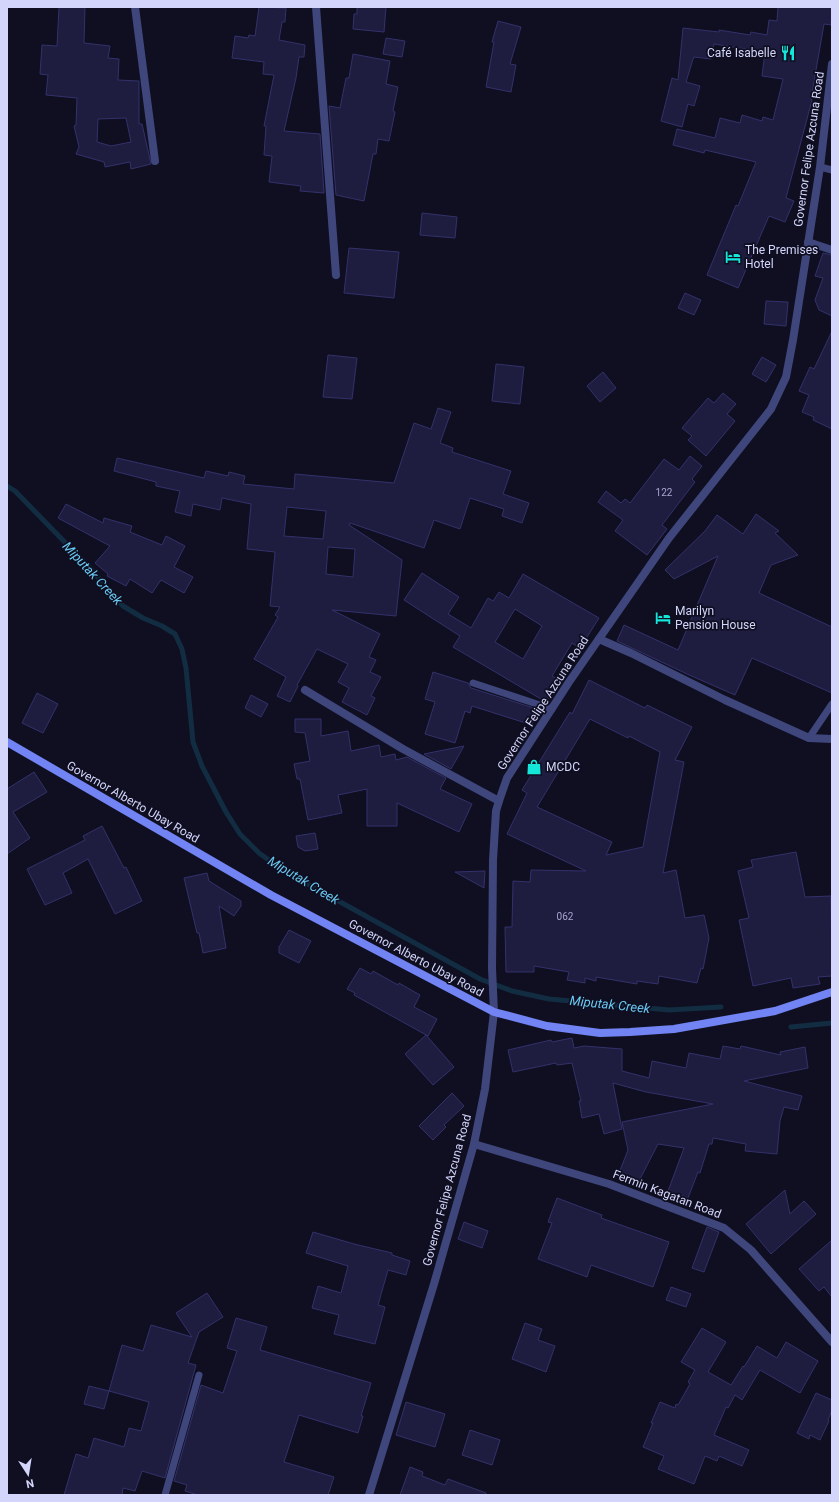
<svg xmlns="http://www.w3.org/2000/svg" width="839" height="1502" font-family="Roboto,sans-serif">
	<rect width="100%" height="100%" fill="#0f0f21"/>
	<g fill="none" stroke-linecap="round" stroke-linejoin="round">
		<!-- stream -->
		<g stroke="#122d42" stroke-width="5">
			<polyline points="7,486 15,491 89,567 123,606 143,618 162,626 175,634 182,649 186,668 193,742 202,766 226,812 240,834 259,853 284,871 480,979 512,991 549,999 669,1010 721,1007"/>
			<polyline points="791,1027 832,1023"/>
		</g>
	</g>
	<!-- building -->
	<g fill="#1e1d40" stroke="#33316a" fill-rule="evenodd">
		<path d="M 59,7 L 85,7 L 84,43 L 110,46 L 108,58 L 119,59 L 118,80 L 139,81 L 139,124 L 142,124 L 151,164 L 131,169 L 130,162 L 105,167 L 104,162 L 76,154 L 79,147 L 74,126 L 76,125 L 77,98 L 46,95 L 48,75 L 40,74 L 42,45 L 57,46 ZM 126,118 L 131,142 L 111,146 L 97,142 L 98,119 Z"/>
		<polygon points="259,7 286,8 285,22 282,22 279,40 305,45 304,57 299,57 296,78 284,131 320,134 324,193 300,191 301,186 269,182 272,156 264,155 266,126 264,126 274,75 263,74 264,62 232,58 235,36 248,38 249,35 255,36"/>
		<polygon points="357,7 386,7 384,32 353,29 354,14 357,14"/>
		<polygon points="778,7 832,7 832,15 831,25 824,24 811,99 812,100 786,198 794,201 785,222 769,216 738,288 707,275 736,205 738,206 756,162 705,150 704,153 673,145 677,129 715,138 720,118 740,123 742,115 762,121 763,117 773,120 783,79 762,76 765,52 714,44 711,59 694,57 693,59 686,82 700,86 694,106 688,104 682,127 661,121 672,78 678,80 683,28 719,32 719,30 750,35 751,32 767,35 769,20 777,21"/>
		<polygon points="498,21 521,27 510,64 516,65 511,92 486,87 494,42 492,42"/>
		<polygon points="386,38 405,41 402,57 383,54"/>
		<polygon points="353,54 390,61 386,84 398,87 393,111 395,112 389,141 378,139 376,154 373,154 364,201 336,195 329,106 340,108 346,78 349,78"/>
		<polygon points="422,213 457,217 455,238 420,235"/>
		<polygon points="349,248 399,252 394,298 344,293"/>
		<polygon points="823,253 832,255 832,316 819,310 815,300 823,278 815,276"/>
		<polygon points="685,293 701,300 694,315 678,308"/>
		<polygon points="766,301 788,302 786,326 764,324"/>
		<polygon points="832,331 832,429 813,420 814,417 802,412 809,395 799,391 810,367 814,369"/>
		<polygon points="328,355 357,358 352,399 323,397"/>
		<polygon points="762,357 776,365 766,382 752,374"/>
		<polygon points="496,364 524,367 520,404 492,401"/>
		<polygon points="603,372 616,388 600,402 587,386"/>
		<polygon points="723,393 736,404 727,414 735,421 706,456 688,440 692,436 682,428 708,398 714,403"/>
		<path d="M 438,408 L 451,412 L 440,443 L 453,448 L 452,452 L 511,471 L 503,494 L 529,503 L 522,523 L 502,516 L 504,509 L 470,498 L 460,529 L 434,520 L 424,548 L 350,523 L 349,525 L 402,560 L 396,616 L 332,610 L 380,634 L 369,657 L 376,660 L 370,672 L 381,677 L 371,696 L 375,698 L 367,715 L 342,702 L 349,688 L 338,682 L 348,664 L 317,649 L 297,685 L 298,686 L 290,702 L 277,696 L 286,677 L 254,659 L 278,617 L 275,615 L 280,607 L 270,606 L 275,552 L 247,549 L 251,504 L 222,498 L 220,510 L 193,504 L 191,516 L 175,512 L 180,491 L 156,486 L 156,482 L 114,471 L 117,458 L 204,478 L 206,471 L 228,476 L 229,472 L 245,476 L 243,484 L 294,489 L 295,474 L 394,483 L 414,423 L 431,429 ZM 287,507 L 326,511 L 323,539 L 284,536 ZM 328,547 L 355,549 L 353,577 L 326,574 Z"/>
		<polygon points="690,456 702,466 692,479 695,482 662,525 667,529 647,555 615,531 623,520 598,502 606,491 621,503 625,499 630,503 664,459 679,470"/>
		<polygon points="66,504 103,523 104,518 132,526 130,532 162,545 166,536 185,546 174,567 193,577 184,593 161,580 152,593 130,579 126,586 107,576 108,574 95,563 110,546 58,518"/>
		<polygon points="756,514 779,531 775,533 798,555 771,565 759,593 832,627 832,693 752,658 735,695 687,674 617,641 624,625 678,650 718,556 674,579 665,570 705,531 717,515 743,534"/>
		<path d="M 422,573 L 459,597 L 448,614 L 471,628 L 488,598 L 493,601 L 499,592 L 509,598 L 523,574 L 599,618 L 580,648 L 572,643 L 552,676 L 560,681 L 546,702 L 453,647 L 460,636 L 404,600 ZM 515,609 L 542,626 L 523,659 L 495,642 Z"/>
		<polygon points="433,672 468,683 471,688 537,709 532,725 472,706 470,713 465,711 455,743 425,734 435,702 425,699"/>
		<path d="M 589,680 L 645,708 L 647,705 L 692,727 L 675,760 L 684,762 L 663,873 L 676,870 L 685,918 L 704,915 L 709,938 L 703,969 L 701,968 L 697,983 L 659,976 L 658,984 L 637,981 L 637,984 L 596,977 L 596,981 L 585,978 L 585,983 L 567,980 L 569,972 L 534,966 L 534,972 L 506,972 L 505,927 L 512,927 L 513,881 L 530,882 L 531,870 L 586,871 L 507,834 L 527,793 L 522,790 L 570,712 L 572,714 ZM 590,719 L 628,738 L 629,736 L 660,752 L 643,847 L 606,855 L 612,842 L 537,807 Z"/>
		<polygon points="37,693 58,704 43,733 22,723"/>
		<polygon points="251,695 268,704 261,717 245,708"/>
		<polygon points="295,719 321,719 321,736 348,731 351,751 379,745 381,757 395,754 396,760 407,757 446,778 440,789 472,804 459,832 397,803 397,826 367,826 367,789 338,795 342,813 308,820 300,779 297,779 294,764 310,761 305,733 295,732"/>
		<polygon points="464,746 451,769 424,754"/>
		<polygon points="34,772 47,792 13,812 30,838 7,854 7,789"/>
		<polygon points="102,826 124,868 126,867 142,901 115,914 88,859 63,873 72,893 45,905 27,869 85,840 83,836"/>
		<polygon points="315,833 318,849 305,851 298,847 296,836"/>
		<polygon points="796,852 805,897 831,896 832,976 818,977 820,984 793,988 791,978 753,986 739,920 749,918 738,871 753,867 751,860"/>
		<polygon points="485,871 484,888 455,872"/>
		<polygon points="207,873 209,881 241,901 241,906 234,916 219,906 226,948 203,953 199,933 197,933 184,878"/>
		<polygon points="289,930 311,941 299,963 279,953 279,947"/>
		<polygon points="360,968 371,974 373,971 398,985 399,983 420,995 414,1007 437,1019 428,1036 354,995 355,993 347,989"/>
		<polygon points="426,1035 454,1067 433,1085 405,1054"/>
		<polygon points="572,1038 574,1048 584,1046 622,1049 622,1071 649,1078 652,1061 686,1068 689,1053 720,1059 723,1046 740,1049 741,1046 781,1055 780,1052 805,1047 808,1068 744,1081 802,1096 798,1110 784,1107 780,1121 777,1154 745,1151 746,1144 713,1138 712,1144 709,1144 700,1173 698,1172 688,1198 668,1191 684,1148 658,1144 639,1181 619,1173 628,1150 622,1122 713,1104 646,1092 613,1083 622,1129 604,1134 599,1114 582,1118 579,1101 581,1101 572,1063 557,1065 556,1063 513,1072 508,1050 551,1040 552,1042"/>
		<polygon points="452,1093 464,1106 444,1125 446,1127 433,1140 419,1126"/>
		<polygon points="785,1190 790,1214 804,1201 816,1214 771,1254 746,1224"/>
		<polygon points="557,1198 602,1215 601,1218 669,1242 653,1287 591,1265 587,1277 538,1259 552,1223 548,1222"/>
		<polygon points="464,1222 488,1231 482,1248 458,1239"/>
		<polygon points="707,1227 719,1232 704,1272 692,1268"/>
		<polygon points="313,1232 354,1244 392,1253 392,1255 410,1261 406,1275 388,1270 378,1305 385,1307 375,1344 334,1334 339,1315 312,1308 318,1286 341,1293 348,1266 306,1253"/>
		<polygon points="832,1240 832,1297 824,1287 819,1291 799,1269"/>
		<polygon points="671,1287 691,1294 686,1307 666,1300"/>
		<polygon points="207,1293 223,1317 199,1332 188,1363 196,1365 165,1478 142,1471 135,1491 123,1488 122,1495 64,1495 76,1454 88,1458 94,1438 124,1447 129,1428 141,1431 149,1402 109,1391 104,1409 84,1404 89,1386 109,1391 122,1345 143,1351 151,1325 192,1337 176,1313"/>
		<polygon points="236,1318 267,1327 260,1350 371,1383 361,1416 363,1416 358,1433 299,1415 284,1462 334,1477 328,1495 198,1495 185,1491 187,1485 174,1481 201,1385 223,1393 237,1351 227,1348"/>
		<polygon points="525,1323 542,1329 538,1340 555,1346 546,1372 512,1359"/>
		<polygon points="702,1328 726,1342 708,1372 731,1385 743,1366 744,1367 757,1346 777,1358 786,1342 818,1361 800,1393 760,1370 742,1400 735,1395 728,1408 726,1407 714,1435 749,1450 742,1466 719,1456 717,1461 705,1456 694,1484 658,1469 664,1456 643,1447 653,1423 651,1423 660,1402 675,1408 676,1404 678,1405 690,1384 688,1382 695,1370 681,1362"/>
		<polygon points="816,1393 832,1400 832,1410 828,1420 829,1421 820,1440 810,1435 809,1439 797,1433"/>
		<polygon points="406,1402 445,1414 435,1447 396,1435"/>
		<polygon points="470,1430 500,1440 492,1465 462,1455"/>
		<polygon points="410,1467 423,1472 422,1476 445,1485 448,1479 486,1493 486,1495 400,1495"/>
	</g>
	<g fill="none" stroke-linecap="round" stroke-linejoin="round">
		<!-- service -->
		<g stroke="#3e467c" stroke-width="7">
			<polyline points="820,167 832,170"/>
			<polyline points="473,683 552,709"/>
			<polyline points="809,738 832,704"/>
			<polyline points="165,1495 199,1375"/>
		</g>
		<!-- minor -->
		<g stroke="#3e467c" stroke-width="8">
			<polyline points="135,7 155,161"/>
			<polyline points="316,7 336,275"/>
			<polyline points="808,242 832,250"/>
			<polyline points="599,639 631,653 725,700 809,738 832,739"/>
			<polyline points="305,690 403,749 499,801"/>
			<polyline points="474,1144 609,1184 724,1228 751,1250 832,1342"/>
		</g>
		<!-- tertiary -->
		<polyline stroke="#3e467c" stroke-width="8" points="369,1495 434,1284 474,1144 485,1089 494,1012 492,968 493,860 496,811 499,801 507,778 569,682 669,538 771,409 786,377 793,340 820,167 832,64"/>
		<!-- secondary -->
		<polyline stroke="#7283f3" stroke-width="8" points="7,742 271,895 494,1012 547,1026 600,1033 630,1032 674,1029 775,1011 832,992"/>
	</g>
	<!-- icons -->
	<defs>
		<g id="restaurant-bare" transform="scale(1.2)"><path d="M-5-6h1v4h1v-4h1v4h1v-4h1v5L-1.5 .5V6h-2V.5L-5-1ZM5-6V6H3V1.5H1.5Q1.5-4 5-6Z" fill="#14e7da" stroke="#0f0f21" stroke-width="2.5" paint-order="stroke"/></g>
		<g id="hotel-bare" transform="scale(1.2)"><path d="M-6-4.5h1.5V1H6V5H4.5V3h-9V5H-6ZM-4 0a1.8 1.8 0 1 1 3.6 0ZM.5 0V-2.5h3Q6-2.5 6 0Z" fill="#14e7da" stroke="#0f0f21" stroke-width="2.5" paint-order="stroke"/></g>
		<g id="shop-bare" transform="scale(1.2)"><path d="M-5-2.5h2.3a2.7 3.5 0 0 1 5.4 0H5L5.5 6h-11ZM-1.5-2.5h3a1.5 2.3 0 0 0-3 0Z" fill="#14e7da" stroke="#0f0f21" stroke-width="2.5" paint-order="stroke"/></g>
	</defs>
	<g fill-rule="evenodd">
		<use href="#restaurant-bare" x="788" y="53"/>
		<use href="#hotel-bare" x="733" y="257"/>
		<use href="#hotel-bare" x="663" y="618"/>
		<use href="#shop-bare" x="534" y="767"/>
	</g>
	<g text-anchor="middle" stroke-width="3.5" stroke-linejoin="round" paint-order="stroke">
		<!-- number labels -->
		<g font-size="10" fill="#a6a7cc">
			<text x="664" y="496">122</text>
			<text x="565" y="920">062</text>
		</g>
		<!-- poi labels -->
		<g font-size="12" fill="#d3d5fb" stroke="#0f0f21" text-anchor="start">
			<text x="776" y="57" text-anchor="end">Café Isabelle</text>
			<text x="745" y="254">The Premises<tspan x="745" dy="14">Hotel</tspan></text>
			<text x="675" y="615">Marilyn<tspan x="675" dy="14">Pension House</tspan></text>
			<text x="546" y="771">MCDC</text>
		</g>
		<!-- street labels -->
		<g font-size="12" fill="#d3d5fb" stroke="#0f0f21">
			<text transform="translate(809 149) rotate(-82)" y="4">Governor Felipe Azcuna Road</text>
			<text transform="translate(543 703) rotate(-57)" y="4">Governor Felipe Azcuna Road</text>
			<text transform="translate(133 802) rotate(30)" y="4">Governor Alberto Ubay Road</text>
			<text transform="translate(416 958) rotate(28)" y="4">Governor Alberto Ubay Road</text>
			<text transform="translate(447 1190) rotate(-75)" y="4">Governor Felipe Azcuna Road</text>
			<text transform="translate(667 1194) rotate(21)" y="4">Fermin Kagatan Road</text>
		</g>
		<!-- water labels -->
		<g font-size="13" font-style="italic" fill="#6ac9f2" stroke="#0f0f21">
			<text transform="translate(93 573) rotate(47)" y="5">Miputak Creek</text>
			<text transform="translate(304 880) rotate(31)" y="5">Miputak Creek</text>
			<text transform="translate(610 1004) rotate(6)" y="5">Miputak Creek</text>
		</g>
	</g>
	<!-- border -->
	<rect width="839" height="1502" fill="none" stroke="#d3d5fb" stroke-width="16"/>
	<!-- north arrow -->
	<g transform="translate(28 1474) rotate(168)" stroke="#0f0f21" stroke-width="3" paint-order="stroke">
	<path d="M0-3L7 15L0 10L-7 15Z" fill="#d3d5fb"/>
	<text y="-6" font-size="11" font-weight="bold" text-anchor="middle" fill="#d3d5fb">N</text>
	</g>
</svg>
